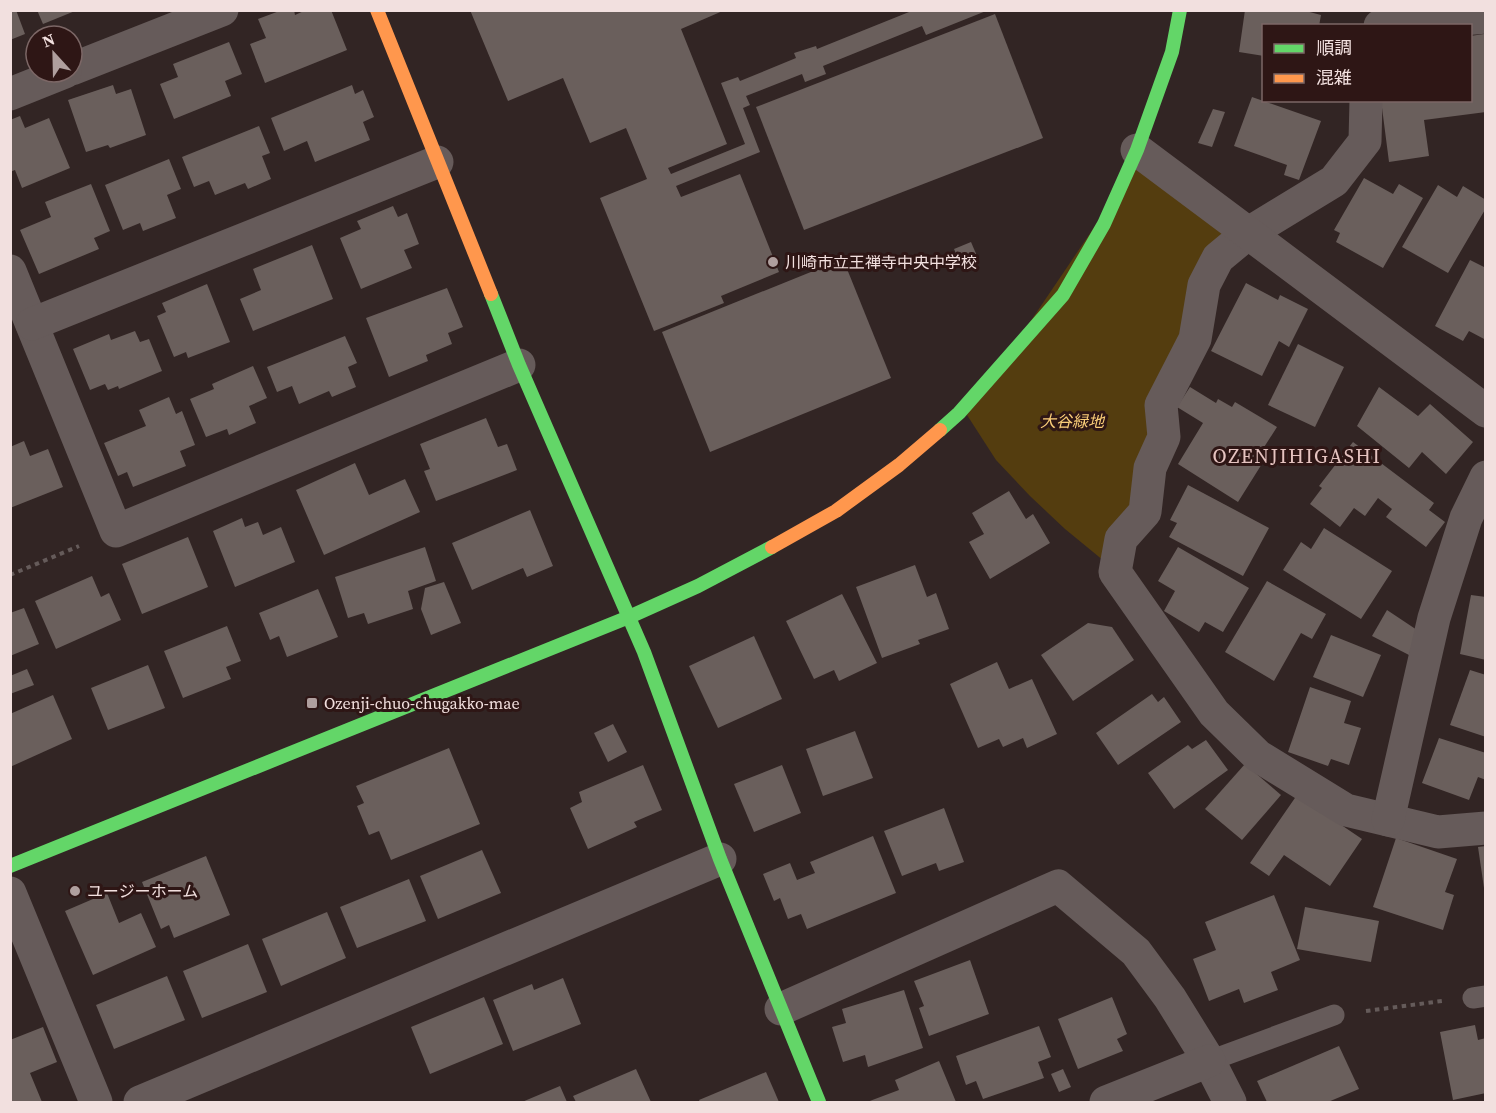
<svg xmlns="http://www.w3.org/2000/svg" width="1496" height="1113" font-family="'Source Serif 4','Noto Sans JP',serif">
	<rect width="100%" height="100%" fill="#322524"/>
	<!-- green -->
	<polygon fill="#543d0f" points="1139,161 1241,229 1134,509 1104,561 1065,529 1030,496 996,460 967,415"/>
	<!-- building -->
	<g fill="#6a5f5c">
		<polygon points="10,10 16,10 25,34 10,40"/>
		<polygon points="37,10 75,10 75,11 43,24"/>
		<polygon points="282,10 294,10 295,15 306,10 331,10 347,50 265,83 250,44 266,38 258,19"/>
		<polygon points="470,10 725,10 681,29 727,144 668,168 671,174 745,144 721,83 738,77 740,81 796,58 794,53 816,46 817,49 914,10 986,11 926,35 922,26 823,66 826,74 805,82 802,74 746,96 750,105 743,108 760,152 676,186 681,197 740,174 779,272 721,296 724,303 654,331 600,198 647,179 626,128 590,143 563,78 508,101"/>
		<polygon points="1245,10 1302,10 1321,15 1319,26 1264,26 1264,56 1239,52"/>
		<polygon points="995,14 1043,138 804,230 756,107"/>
		<polygon points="1484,34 1486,112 1424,120 1429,156 1389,162 1381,100 1470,100 1470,36"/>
		<polygon points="229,42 242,74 225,81 231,96 174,119 160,84 178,77 173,64"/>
		<polygon points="113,85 116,94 131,89 146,135 110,148 108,145 86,152 68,100"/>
		<polygon points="352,85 355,94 363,90 374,117 363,122 370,140 315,162 307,141 284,151 271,118"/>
		<polygon points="1252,97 1321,121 1299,180 1284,175 1287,165 1234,146"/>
		<polygon points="1213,109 1225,112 1212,147 1198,143"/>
		<polygon points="20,116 25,128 49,118 70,168 22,188 15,170 10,172 10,120"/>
		<polygon points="259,126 270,153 262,156 271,179 248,189 245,183 215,195 209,181 194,187 182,157"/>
		<polygon points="169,159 181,189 167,195 176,218 143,231 140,223 123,230 105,185"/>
		<polygon points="1364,178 1393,194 1399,184 1423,198 1383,268 1336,242 1340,233 1334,230"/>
		<polygon points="91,184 110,231 94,238 99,249 39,274 20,230 51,217 45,202"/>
		<polygon points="1438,185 1457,197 1463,186 1486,200 1486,208 1448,273 1402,247"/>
		<polygon points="393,206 398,217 407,213 419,244 404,250 412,268 361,289 340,238 361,229 357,221"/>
		<polygon points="971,242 977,256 960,263 954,249"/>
		<polygon points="312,245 333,299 253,331 240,299 261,290 253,269"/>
		<polygon points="843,259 891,378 710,452 662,332"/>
		<polygon points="1470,260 1486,268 1486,340 1469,331 1463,341 1435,326"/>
		<polygon points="1246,283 1278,300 1280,295 1308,309 1289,347 1279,341 1262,376 1211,351"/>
		<polygon points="207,284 230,342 188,358 186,352 174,357 157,316 166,312 162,303"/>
		<polygon points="447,288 463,327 448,333 452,344 426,355 428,361 389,377 366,318"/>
		<polygon points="135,331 140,342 149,339 162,371 119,389 118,386 108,390 105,384 90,390 73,349 109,334 111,340"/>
		<polygon points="345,336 357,363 348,367 356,387 332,397 329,391 299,404 292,386 277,392 267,367"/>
		<polygon points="1298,344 1344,367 1315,427 1268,405"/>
		<polygon points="253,366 267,398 249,406 256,423 229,435 227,429 206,437 190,399 214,389 212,384"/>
		<polygon points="1190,387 1216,403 1218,399 1232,407 1235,402 1277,427 1259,455 1265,459 1238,502 1178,464 1203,423 1177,407"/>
		<polygon points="1379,387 1418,416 1430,404 1473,442 1446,474 1422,452 1409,468 1357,426"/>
		<polygon points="169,397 176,414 182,411 195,445 180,451 186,466 133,487 127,472 118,476 104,443 146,426 139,410"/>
		<polygon points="486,418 498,447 507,444 517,470 436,501 424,471 430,469 420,444"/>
		<polygon points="24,441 30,456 48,449 63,487 10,508 10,447"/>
		<polygon points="1353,442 1434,503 1429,510 1445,522 1426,547 1386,517 1392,509 1378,498 1365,516 1354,508 1340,527 1310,504 1322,488 1319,486"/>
		<polygon points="355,463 369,495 405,479 420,512 324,555 296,490"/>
		<polygon points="1188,485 1269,528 1243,576 1169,537 1177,523 1170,520"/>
		<polygon points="1009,491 1026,519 1033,514 1050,543 990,579 969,542 984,534 972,513"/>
		<polygon points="530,510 553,566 527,577 523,568 472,590 452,543"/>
		<polygon points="242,518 245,527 258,522 263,535 281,527 295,562 235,587 213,531"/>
		<polygon points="1324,528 1392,571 1361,619 1283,570 1301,542 1311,549"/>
		<polygon points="188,537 208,587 142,614 122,564"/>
		<polygon points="425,547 436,581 408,591 413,609 368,624 364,613 348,618 335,577"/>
		<polygon points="1178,547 1249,588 1223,632 1205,622 1199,632 1164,611 1175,591 1158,581"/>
		<polygon points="915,565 927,597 936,593 949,629 918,640 920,644 882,658 856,587"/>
		<polygon points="92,576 101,597 109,593 121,620 56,649 35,601"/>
		<polygon points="1267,581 1326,614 1312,639 1301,633 1274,681 1225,652"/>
		<polygon points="444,582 461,623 431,635 421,609 425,588"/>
		<polygon points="318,589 338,637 287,657 279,636 270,640 259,613"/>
		<polygon points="842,594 877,663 839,681 834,670 814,679 786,621"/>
		<polygon points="1471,595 1486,597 1486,660 1460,654"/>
		<polygon points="24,608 39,644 10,656 10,613"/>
		<polygon points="1387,610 1417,630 1409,655 1372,636"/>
		<polygon points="1088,623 1112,627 1134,660 1073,701 1041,655"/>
		<polygon points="227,626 241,661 226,667 231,679 183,698 164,651"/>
		<polygon points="1331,635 1381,655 1363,697 1313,677"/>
		<polygon points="754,636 782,699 718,728 689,666"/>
		<polygon points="997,662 1009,689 1032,679 1057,734 1027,748 1023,738 1003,747 999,739 978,748 950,684"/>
		<polygon points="148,665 165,708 108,730 91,688"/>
		<polygon points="27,669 34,685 10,694 10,676"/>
		<polygon points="1470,670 1486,675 1486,737 1450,725"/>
		<polygon points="1310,687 1351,701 1344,723 1361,728 1349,765 1331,759 1328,766 1288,752"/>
		<polygon points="1152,694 1158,702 1164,697 1181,722 1118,765 1096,733"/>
		<polygon points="53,695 72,739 10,767 10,714"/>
		<polygon points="613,724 627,752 608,762 594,733"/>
		<polygon points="855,731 873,778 823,796 806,749"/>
		<polygon points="1439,738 1486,753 1486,780 1478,777 1469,800 1422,783"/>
		<polygon points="1206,740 1228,770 1174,809 1148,773 1188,745 1192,749"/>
		<polygon points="449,748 480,824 391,860 379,831 369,835 357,806 364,803 356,786"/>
		<polygon points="1245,764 1281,795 1242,840 1205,809"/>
		<polygon points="643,765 662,810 634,822 637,827 588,849 570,808 582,802 579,792"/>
		<polygon points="782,765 801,813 754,832 734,784"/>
		<polygon points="1297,795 1362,839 1330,886 1284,855 1269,876 1250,863"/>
		<polygon points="944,808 964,862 939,871 936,863 902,876 884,831"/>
		<polygon points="873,836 896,893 807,929 801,914 788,919 780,898 774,901 763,874 790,863 797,880 815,873 810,862"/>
		<polygon points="1396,838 1457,859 1445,892 1454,895 1443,930 1373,907"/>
		<polygon points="1486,846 1486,888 1484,888 1478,847"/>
		<polygon points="482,850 501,893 438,919 420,876"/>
		<polygon points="206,856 230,915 174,938 169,925 161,929 142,882"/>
		<polygon points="409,879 426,921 357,948 340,907"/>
		<polygon points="107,893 119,923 141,913 156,947 93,975 65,911"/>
		<polygon points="1274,895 1300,960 1271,972 1278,990 1244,1003 1239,989 1209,1001 1193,959 1216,950 1205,922"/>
		<polygon points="1305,907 1379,921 1371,962 1297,949"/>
		<polygon points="327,912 346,958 281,986 262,939"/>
		<polygon points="248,944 267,992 202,1018 183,971"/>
		<polygon points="970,960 989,1014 929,1036 919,1008 924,1006 914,981"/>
		<polygon points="167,976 185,1020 114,1049 96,1005"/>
		<polygon points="563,978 581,1024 513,1051 493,1000 532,984 534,990"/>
		<polygon points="904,990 923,1048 868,1067 865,1055 843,1062 832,1027 846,1023 842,1009"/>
		<polygon points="484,997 503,1044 430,1074 411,1027"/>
		<polygon points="1112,997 1127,1034 1117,1039 1123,1051 1078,1069 1058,1019"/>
		<polygon points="1475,1025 1478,1040 1486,1038 1486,1093 1453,1100 1440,1032"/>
		<polygon points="1039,1026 1051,1057 1038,1062 1044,1078 983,1099 976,1081 966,1085 956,1056"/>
		<polygon points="43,1027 57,1062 30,1073 42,1102 10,1102 10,1040"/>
		<polygon points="1339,1046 1359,1089 1328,1102 1267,1102 1257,1081"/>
		<polygon points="939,1061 956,1102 867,1102 899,1090 895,1080"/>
		<polygon points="636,1069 651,1102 576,1102 573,1096"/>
		<polygon points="1063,1069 1071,1087 1059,1092 1051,1074"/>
		<polygon points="766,1072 779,1102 700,1102 699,1100"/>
		<polygon points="560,1086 567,1102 522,1102"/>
	</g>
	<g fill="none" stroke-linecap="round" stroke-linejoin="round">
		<!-- path -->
		<g stroke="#655b5a" stroke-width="4" stroke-dasharray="4.5 4.5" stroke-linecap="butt">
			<polyline points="10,575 79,546"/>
			<polyline points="1366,1011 1442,1001"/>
		</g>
		<!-- lane -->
		<g stroke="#665b5a" stroke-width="21">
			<polyline points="1473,998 1486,996"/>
			<polyline points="1209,1061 1334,1015"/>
		</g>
		<!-- street -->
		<g stroke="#665b5a" stroke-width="33">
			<polyline points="1380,26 1486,17"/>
			<polyline points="72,69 222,10"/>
			<polyline points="10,94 65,72"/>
			<polyline points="1366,100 1365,141 1334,181 1247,234 1218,258 1204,285 1195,339 1161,405 1164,437 1150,468 1145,512 1121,539 1115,572 1214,713 1258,756 1346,810 1438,832 1486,828"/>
			<polyline points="1137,150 1486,411"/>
			<polyline points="10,271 116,531 519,365"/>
			<polyline points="32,324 437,162"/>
			<polyline points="1388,820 1434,618 1466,518 1486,477"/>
			<polyline points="10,893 96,1102"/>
			<polyline points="781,1009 1058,886 1136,952 1170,998 1209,1061 1230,1102"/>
			<polyline points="140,1102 720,859"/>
			<polyline points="1106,1102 1209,1061"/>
		</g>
		<!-- fast -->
		<g stroke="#63d668" stroke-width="14">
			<polyline points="491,294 519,365 644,652 720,859 819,1102"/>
			<polyline points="940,430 959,413 1063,295 1104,224 1137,150 1172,52 1180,10"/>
			<polyline points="10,866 629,617 698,586 772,547"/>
		</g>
		<!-- slow -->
		<g stroke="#ff974d" stroke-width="14">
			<polyline points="377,10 491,294"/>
			<polyline points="772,547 836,511 899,465 940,430"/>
		</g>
	</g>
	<!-- markers -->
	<g fill="#af9f9e" stroke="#2e1615" stroke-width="2">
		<circle cx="773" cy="262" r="6"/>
		<rect x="306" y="697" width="12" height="12" rx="3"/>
		<circle cx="75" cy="891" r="6"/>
	</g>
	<g text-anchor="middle" stroke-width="6" stroke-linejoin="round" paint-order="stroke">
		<!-- poi labels -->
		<g font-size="16" fill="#f2e0df" stroke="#2e1615" text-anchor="start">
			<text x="785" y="268">川崎市立王禅寺中央中学校</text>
			<text x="324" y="709">Ozenji-chuo-chugakko-mae</text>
			<text x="87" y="897">ユージーホーム</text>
		</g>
		<!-- park labels -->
		<g font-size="16" font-style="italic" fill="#fbce79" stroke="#2e1615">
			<text x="1072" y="427">大谷緑地</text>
		</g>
		<!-- quarter labels -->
		<g font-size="20" letter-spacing="1.5" fill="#e5c3c0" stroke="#2e1615">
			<text x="1297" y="463">OZENJIHIGASHI</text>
		</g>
	</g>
	<!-- border -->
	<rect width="1496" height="1113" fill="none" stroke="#f2e0df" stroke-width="24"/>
	<!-- legend -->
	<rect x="1262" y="24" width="210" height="78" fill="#2e1615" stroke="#7c6766" stroke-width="1.5"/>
	<rect x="1274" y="44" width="30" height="9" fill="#63d668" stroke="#7c6766" stroke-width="1.5"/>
	<text x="1316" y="54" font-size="18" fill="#f2e0df">順調</text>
	<rect x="1274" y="74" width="30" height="9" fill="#ff974d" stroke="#7c6766" stroke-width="1.5"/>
	<text x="1316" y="84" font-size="18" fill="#f2e0df">混雑</text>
	<!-- north arrow -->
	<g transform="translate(54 54) rotate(338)"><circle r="28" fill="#2e1615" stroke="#7c6766" stroke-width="1.5"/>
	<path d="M0-4.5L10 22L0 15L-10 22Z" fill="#af9f9e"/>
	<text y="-9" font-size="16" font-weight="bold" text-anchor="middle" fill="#f2e0df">N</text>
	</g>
</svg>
